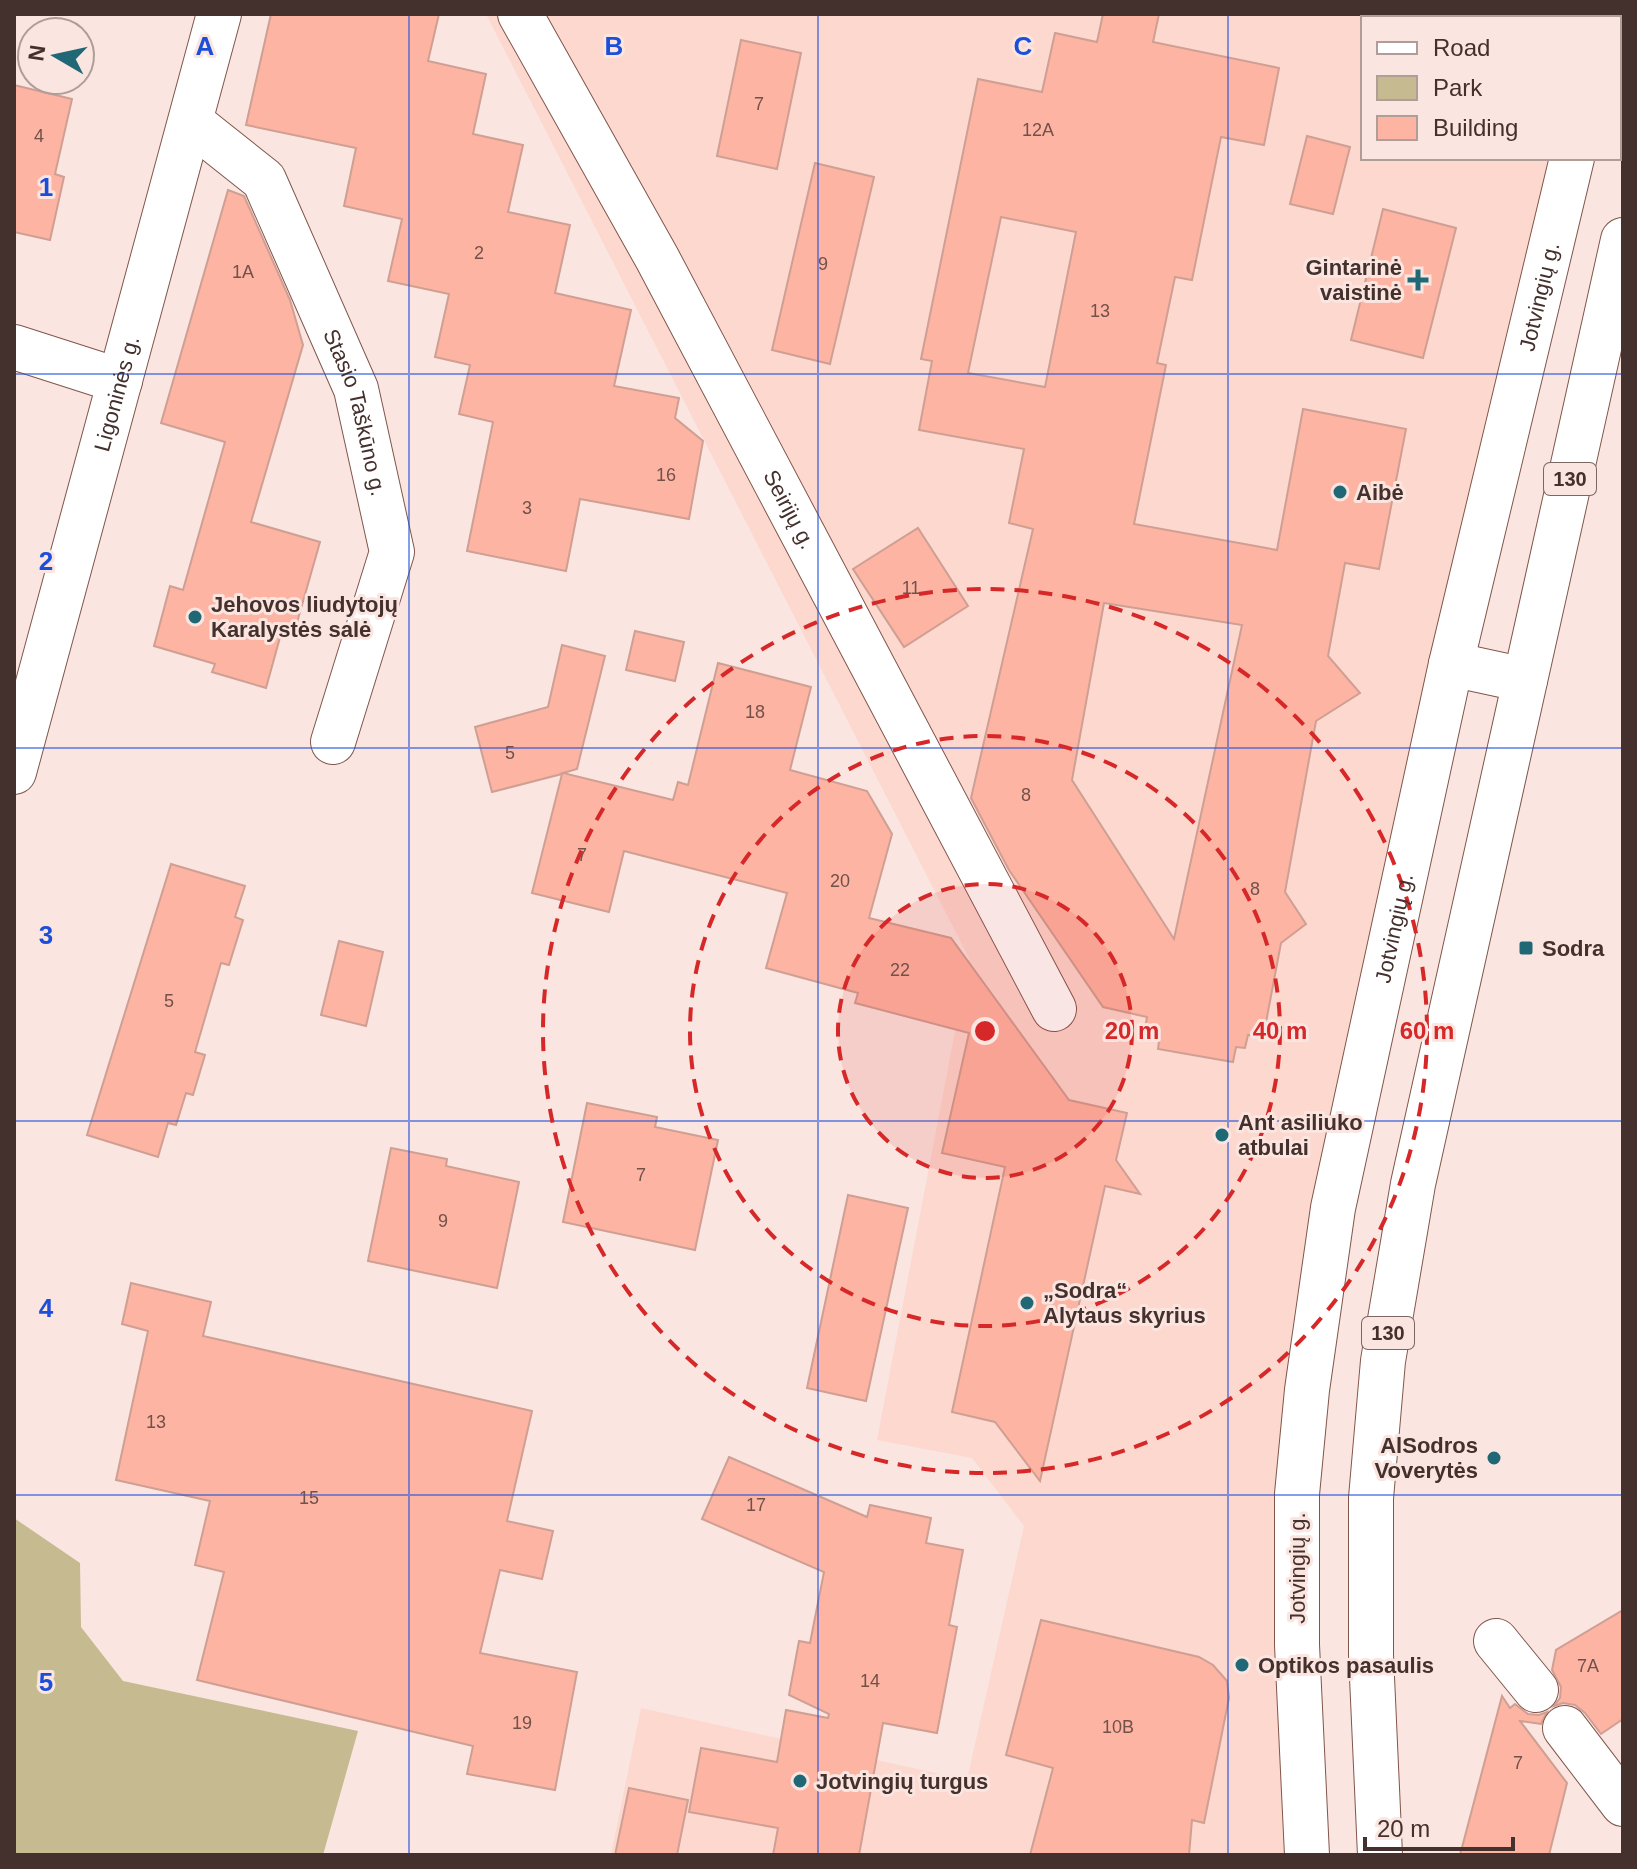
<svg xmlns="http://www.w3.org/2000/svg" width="1637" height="1869" font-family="Helvetica,sans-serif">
	<rect width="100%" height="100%" fill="#fae5e0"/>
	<!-- built -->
	<polygon fill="#fcd8cf" points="486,14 1581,14 1580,18 1363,18 1363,158 1549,158 1315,1197 1294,1313 1281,1444 1291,1855 611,1855 641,1708 967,1780 1024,1526 972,1458 877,1440 969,958"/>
	<!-- green -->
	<polygon fill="#c6ba91" points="14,1518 80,1563 81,1627 123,1681 358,1731 323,1855 14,1855"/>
	<!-- building -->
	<g fill="#fdb4a3" stroke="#cf9f93" stroke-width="2" fill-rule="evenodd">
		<polygon points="271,14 439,14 428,61 486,74 473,134 523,145 508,212 570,225 555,293 631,310 614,386 679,398 675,418 703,441 689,519 580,499 566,571 467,551 493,422 459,414 470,365 435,357 449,294 388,281 402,219 344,206 356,148 246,125"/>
		<path d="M 1103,14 L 1159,14 L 1153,42 L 1279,68 L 1264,145 L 1221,137 L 1192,280 L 1175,277 L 1157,363 L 1166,365 L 1134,524 L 1277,550 L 1303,409 L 1406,429 L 1379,569 L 1345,563 L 1328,656 L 1360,693 L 1316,721 L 1285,892 L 1306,924 L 1281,943 L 1263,1038 L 1248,1035 L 1245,1048 L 1236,1047 L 1233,1062 L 1158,1049 L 1160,1033 L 1145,1030 L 1147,1017 L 1103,1007 L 1009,870 L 971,798 L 1033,529 L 1009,523 L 1024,449 L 919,430 L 932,361 L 921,359 L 978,79 L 1042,92 L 1055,33 L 1097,42 ZM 1001,217 L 1076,232 L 1045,387 L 968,373 ZM 1104,603 L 1242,625 L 1174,939 L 1072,780 Z"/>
		<polygon points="741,40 801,53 777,169 717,156"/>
		<polygon points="14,85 72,99 55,174 64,177 50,240 14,232"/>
		<polygon points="1307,136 1350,147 1333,214 1290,204"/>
		<polygon points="815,163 874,177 830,364 772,350"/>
		<polygon points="228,190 244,196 290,300 303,345 251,522 320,542 296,626 284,623 266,688 212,672 215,664 154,646 170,586 183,590 225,442 161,423"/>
		<polygon points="1383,209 1456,228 1423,358 1351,340"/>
		<polygon points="918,528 968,606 904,647 853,569"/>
		<polygon points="635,631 684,642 675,681 626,670"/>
		<polygon points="562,645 605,656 577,769 563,773 673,800 678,782 688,785 718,663 811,687 790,770 867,791 892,834 869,918 951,938 1069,1100 1127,1113 1116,1160 1140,1194 1105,1186 1040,1481 995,1422 952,1412 1005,1167 942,1153 969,1033 855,1003 858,993 766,968 787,893 624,851 609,912 532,893 562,774 492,792 475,727 548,707"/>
		<polygon points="171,864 245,886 235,917 243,920 229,965 221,963 195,1052 205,1055 193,1095 186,1093 176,1125 168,1123 158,1157 87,1135"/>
		<polygon points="339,941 383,952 366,1026 321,1015"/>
		<polygon points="587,1103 657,1117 655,1127 718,1140 695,1250 563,1222"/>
		<polygon points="391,1148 447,1159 446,1166 519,1182 497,1288 368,1261"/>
		<polygon points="848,1195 908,1208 866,1401 807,1388"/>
		<polygon points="131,1283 211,1302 203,1336 532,1411 507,1521 553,1531 542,1579 500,1570 480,1653 577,1672 555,1790 467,1774 473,1746 197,1680 224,1572 195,1565 210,1501 116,1480 148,1331 122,1324"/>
		<polygon points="729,1457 867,1517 870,1505 931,1518 926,1543 963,1550 949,1625 957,1627 937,1733 883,1723 859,1855 773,1855 778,1828 689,1812 701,1748 777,1762 786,1710 828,1718 829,1714 789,1695 799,1641 810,1643 824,1572 702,1519"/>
		<polygon points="1623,1610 1623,1719 1601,1734 1585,1713 1575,1705 1563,1703 1554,1706 1560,1698 1561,1687 1552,1670 1556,1650"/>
		<polygon points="1041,1620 1199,1657 1213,1665 1227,1681 1229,1698 1204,1823 1192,1820 1189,1855 1030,1855 1053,1768 1006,1755"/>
		<polygon points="1502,1696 1510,1708 1515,1704 1528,1714 1539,1715 1547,1712 1541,1724 1520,1721 1567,1783 1549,1855 1460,1855"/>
		<polygon points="629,1788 688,1800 677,1855 615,1855"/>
	</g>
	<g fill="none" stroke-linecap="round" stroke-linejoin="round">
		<!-- street casing -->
		<g stroke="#80564b" stroke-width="46">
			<g id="street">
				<path id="s1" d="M 520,14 L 657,258 L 1054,1009"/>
				<path id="s2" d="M 191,122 L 264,180 L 356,389 L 392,552 L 333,742"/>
				<polyline points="14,347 120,381"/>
				<path id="s3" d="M 14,772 L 219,14"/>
				<polyline points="1496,1641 1536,1690"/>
				<polyline points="1565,1728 1623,1804"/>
			</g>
		</g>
		<!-- primary casing -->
		<g stroke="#80564b" stroke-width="46">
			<g id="primary">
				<polyline points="1604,18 1605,14"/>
				<polyline points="1451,664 1525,680"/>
				<path id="s4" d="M 1307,1855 L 1297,1645 L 1297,1494 L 1307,1390 L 1333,1208 L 1451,664 L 1572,158"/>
				<polyline points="1380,1855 1371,1655 1371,1498 1383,1361 1413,1184 1623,240"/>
			</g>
		</g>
		<!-- street -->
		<use href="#street" stroke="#fff" stroke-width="44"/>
		<!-- primary -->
		<use href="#primary" stroke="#fff" stroke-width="44"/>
	</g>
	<!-- grid -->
	<path fill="none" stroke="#1d4ed8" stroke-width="2" stroke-opacity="0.55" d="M 409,14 L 409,1855M 818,14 L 818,1855M 1228,14 L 1228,1855M 14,374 L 1623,374M 14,748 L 1623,748M 14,1121 L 1623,1121M 14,1495 L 1623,1495"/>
	<!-- distance rings -->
	<circle cx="985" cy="1031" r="147" fill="#d62828" fill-opacity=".12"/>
	<g fill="none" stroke="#d62828" stroke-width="4" stroke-dasharray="14 10">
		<circle cx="985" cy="1031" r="147"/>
		<circle cx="985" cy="1031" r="295"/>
		<circle cx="985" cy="1031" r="442"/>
	</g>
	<!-- markers -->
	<g fill="#216876" stroke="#fae5e0" stroke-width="3">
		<path d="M1414 268h8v8h8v8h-8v8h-8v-8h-8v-8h8z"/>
		<circle cx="1340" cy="492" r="8"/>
		<circle cx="195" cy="617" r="8"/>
		<rect x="1518" y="940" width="16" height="16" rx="4"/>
		<circle cx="1222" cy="1135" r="8"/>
		<circle cx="1027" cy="1303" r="8"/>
		<circle cx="1494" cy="1458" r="8"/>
		<circle cx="1242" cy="1665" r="8"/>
		<circle cx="800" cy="1781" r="8"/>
	</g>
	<g text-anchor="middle" stroke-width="6" stroke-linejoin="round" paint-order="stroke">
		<!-- number labels -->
		<g font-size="18" fill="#72514a">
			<text x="759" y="110">7</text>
			<text x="1038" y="136">12A</text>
			<text x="39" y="142">4</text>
			<text x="479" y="259">2</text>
			<text x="823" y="270">9</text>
			<text x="243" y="278">1A</text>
			<text x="1100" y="317">13</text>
			<text x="666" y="481">16</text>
			<text x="527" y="514">3</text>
			<text x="911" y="594">11</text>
			<text x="755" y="718">18</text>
			<text x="510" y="759">5</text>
			<text x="1026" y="801">8</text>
			<text x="582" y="861">7</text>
			<text x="840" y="887">20</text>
			<text x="1255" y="895">8</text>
			<text x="900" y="976">22</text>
			<text x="169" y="1007">5</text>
			<text x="641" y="1181">7</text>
			<text x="443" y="1227">9</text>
			<text x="156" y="1428">13</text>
			<text x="309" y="1504">15</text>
			<text x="756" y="1511">17</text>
			<text x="1588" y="1672">7A</text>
			<text x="870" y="1687">14</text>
			<text x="522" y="1729">19</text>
			<text x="1118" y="1733">10B</text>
			<text x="1518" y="1769">7</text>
		</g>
		<!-- shield labels -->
		<g fill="#fae5e0" stroke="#7b6662" stroke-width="2">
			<rect x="1544" y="463" width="52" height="32" rx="6"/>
			<rect x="1362" y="1317" width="52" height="32" rx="6"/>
		</g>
		<g font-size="20" font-weight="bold" fill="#44302c">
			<text x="1570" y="486">130</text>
			<text x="1388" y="1340">130</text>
		</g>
		<!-- poi labels -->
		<g font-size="22" font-weight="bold" fill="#44302c" stroke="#fae5e0" text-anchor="start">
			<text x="1402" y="275" text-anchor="end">Gintarinė<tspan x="1402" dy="25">vaistinė</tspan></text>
			<text x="1356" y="500">Aibė</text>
			<text x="211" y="612">Jehovos liudytojų<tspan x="211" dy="25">Karalystės salė</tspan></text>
			<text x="1542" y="956">Sodra</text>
			<text x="1238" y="1130">Ant asiliuko<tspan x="1238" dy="25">atbulai</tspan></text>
			<text x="1043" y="1298">„Sodra“<tspan x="1043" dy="25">Alytaus skyrius</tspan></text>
			<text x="1478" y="1453" text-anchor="end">AlSodros<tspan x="1478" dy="25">Voverytės</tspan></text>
			<text x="1258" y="1673">Optikos pasaulis</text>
			<text x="816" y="1789">Jotvingių turgus</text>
		</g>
		<!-- street labels -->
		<g font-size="22" fill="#44302c" stroke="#fae5e0">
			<text dy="8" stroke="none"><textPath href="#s4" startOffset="1584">Jotvingių g.</textPath></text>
			<text dy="8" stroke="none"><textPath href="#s3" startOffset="392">Ligoninės g.</textPath></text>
			<text dy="8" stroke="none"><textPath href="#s2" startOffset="344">Stasio Taškūno g.</textPath></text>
			<text dy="8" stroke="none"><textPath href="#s1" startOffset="564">Seirijų g.</textPath></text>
			<text dy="8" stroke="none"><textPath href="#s4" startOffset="936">Jotvingių g.</textPath></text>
			<text transform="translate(1297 1568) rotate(-90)" y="8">Jotvingių g.</text>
		</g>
	</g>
	<g font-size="26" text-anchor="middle" font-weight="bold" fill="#1d4ed8" stroke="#fae5e0" stroke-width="6" stroke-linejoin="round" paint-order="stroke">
		<text x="205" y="55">A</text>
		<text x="614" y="55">B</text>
		<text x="1023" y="55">C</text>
		<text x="46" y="196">1</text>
		<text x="46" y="570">2</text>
		<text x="46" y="944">3</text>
		<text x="46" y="1317">4</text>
		<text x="46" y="1691">5</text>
	</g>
	<circle cx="985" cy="1031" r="12" fill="#d62828" stroke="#fae5e0" stroke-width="4"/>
	<g font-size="24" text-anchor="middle" font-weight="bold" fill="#d62828" stroke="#fae5e0" stroke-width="6" stroke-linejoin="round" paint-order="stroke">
		<text x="1132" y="1039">20 m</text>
		<text x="1280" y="1039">40 m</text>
		<text x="1427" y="1039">60 m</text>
	</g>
	<!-- border -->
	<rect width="1637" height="1869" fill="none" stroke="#44302c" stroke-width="32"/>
	<!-- legend -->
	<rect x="1361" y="16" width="260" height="144" fill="#fae5e0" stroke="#b19d98" stroke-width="2"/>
	<rect x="1377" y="42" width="40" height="12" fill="#ffffff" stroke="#b19d98" stroke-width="2"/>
	<text x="1433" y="56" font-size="24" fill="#44302c">Road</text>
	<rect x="1377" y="76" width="40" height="24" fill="#c6ba91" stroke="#b19d98" stroke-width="2"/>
	<text x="1433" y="96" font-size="24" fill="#44302c">Park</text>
	<rect x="1377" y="116" width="40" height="24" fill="#fdb4a3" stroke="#b19d98" stroke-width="2"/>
	<text x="1433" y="136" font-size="24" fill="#44302c">Building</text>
	<!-- north arrow -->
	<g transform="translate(56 56) rotate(279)"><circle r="38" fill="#fae5e0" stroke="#b19d98" stroke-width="2"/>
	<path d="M0-6L14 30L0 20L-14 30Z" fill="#216876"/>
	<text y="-12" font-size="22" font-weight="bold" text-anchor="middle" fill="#44302c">N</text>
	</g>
	<!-- scale -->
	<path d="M1365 1837v12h148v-12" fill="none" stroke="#44302c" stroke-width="4"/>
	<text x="1377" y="1837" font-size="24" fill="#44302c" stroke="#fae5e0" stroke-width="6" paint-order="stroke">20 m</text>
</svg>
